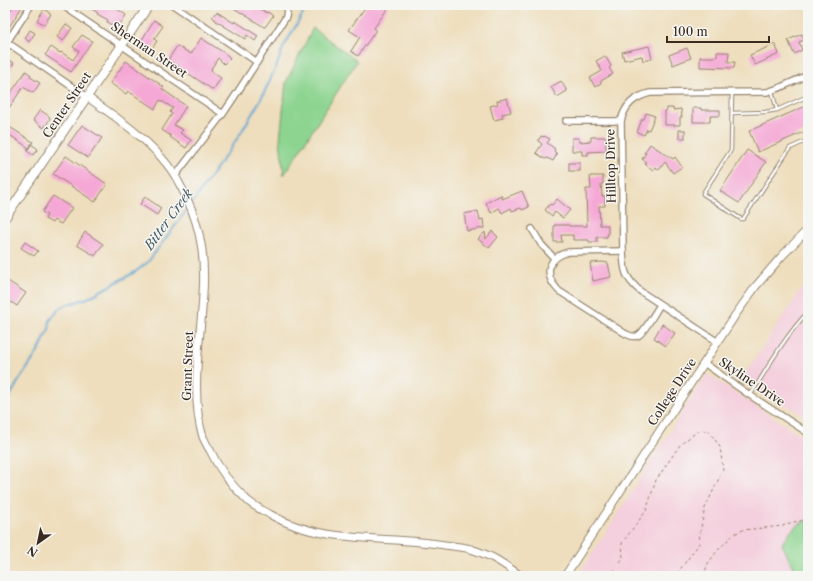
<svg xmlns="http://www.w3.org/2000/svg" width="813" height="581" font-family="'Libre Caslon Text',serif">
	<rect width="100%" height="100%" fill="#f6f6f2"/>
	<filter id="ink" filterUnits="userSpaceOnUse"><feTurbulence type="fractalNoise" baseFrequency=".025" numOctaves="2"/><feDisplacementMap in="SourceGraphic" scale="8" xChannelSelector="R" yChannelSelector="G"/><feConvolveMatrix kernelMatrix="1 2 1 2 8 2 1 2 1" color-interpolation-filters="sRGB"/></filter>
	<filter id="wash" filterUnits="userSpaceOnUse"><feTurbulence type="fractalNoise" baseFrequency=".012" numOctaves="4" result="noise"/><feDisplacementMap in="SourceGraphic" scale="16" xChannelSelector="R" yChannelSelector="G"/><feGaussianBlur stdDeviation="0.9" result="paint"/><feColorMatrix in="noise" values="0 0 0 0 0 0 0 0 0 0 0 0 0 0 0 0 0 1.4 0 .05"/><feComposite in="paint" operator="in"/></filter>
	<g filter="url(#wash)">
		<rect width="100%" height="100%" fill="#eedebd"/>
		<!-- built -->
		<g fill="#f4cfdd">
			<polygon points="808,279 808,419 743,377"/>
			<polygon points="707,374 808,440 808,576 578,576"/>
		</g>
		<!-- green -->
		<g fill="#8cd48f" stroke="#647f56">
			<polygon points="313,28 357,61 284,175 280,140 286,82"/>
			<path d="M 808,520 L 808,576 L 797,576 L 782,544 C 788,532 796,525 808,520 Z"/>
		</g>
		<g fill="none" stroke-linecap="round" stroke-linejoin="round">
			<!-- stream -->
			<g stroke="#5da4d3" stroke-width="2">
				<polyline points="192,203 239,136 262,97 277,65 283,48 308,5"/>
				<polyline points="5,405 18,382 38,352 49,329 50,320 59,309 66,305 88,298 135,272 148,262 189,207"/>
			</g>
		</g>
		<g id="blocks">
			<!-- building -->
			<g fill="#f5a8d5">
				<polygon points="14,5 23,5 9,27 5,24 5,18"/>
				<polygon points="86,5 111,5 126,15 117,29 107,22 108,20 97,14 98,13"/>
				<polygon points="229,5 255,5 267,13 268,12 273,16 265,27 264,27"/>
				<polygon points="367,5 390,5 374,28 376,30 358,56 351,51 360,37 349,30"/>
				<polygon points="44,9 51,14 44,25 37,20"/>
				<polygon points="217,12 234,23 235,21 258,36 255,41 247,35 245,39 216,21 212,16"/>
				<polygon points="154,20 163,26 154,39 157,41 151,50 140,43"/>
				<polygon points="66,24 72,28 63,41 57,37"/>
				<polygon points="30,30 35,33 29,42 25,38"/>
				<polygon points="802,34 804,40 799,42 802,50 794,54 788,40"/>
				<polygon points="82,35 92,41 71,72 45,55 51,47 60,53 61,52 73,60 79,51 73,47"/>
				<polygon points="201,38 226,54 230,58 224,64 218,58 211,69 212,70 211,71 221,78 213,90 168,60 177,46 191,54"/>
				<polygon points="775,44 779,54 755,65 750,55"/>
				<polygon points="649,46 652,59 643,61 642,56 624,60 622,52"/>
				<polygon points="687,48 691,58 673,65 669,55"/>
				<polygon points="717,52 729,52 728,62 735,62 734,68 700,67 700,57 717,57"/>
				<polygon points="605,56 611,66 609,68 613,74 601,81 601,83 595,87 590,78 602,71 596,61"/>
				<polygon points="5,58 14,63 5,76"/>
				<polygon points="126,61 164,87 162,89 186,106 174,125 183,130 180,133 191,140 186,148 170,137 171,136 162,130 172,114 170,112 173,108 160,100 155,109 128,91 126,94 110,83"/>
				<polygon points="26,71 31,75 30,77 40,83 33,93 23,87 5,114 5,99 9,93 10,94"/>
				<polygon points="561,81 567,91 557,97 551,87"/>
				<polygon points="507,98 511,112 502,114 503,118 494,120 490,106 498,104 497,101"/>
				<polygon points="808,105 808,130 758,152 749,131"/>
				<polygon points="667,108 673,108 673,110 681,109 682,117 680,117 680,125 665,125 665,111 667,110"/>
				<polygon points="693,108 701,108 701,110 720,110 720,116 710,116 710,122 693,122"/>
				<polygon points="40,110 49,116 50,119 44,128 33,120"/>
				<polygon points="646,113 655,116 649,130 647,129 644,135 637,132 642,119 644,119"/>
				<polygon points="5,124 33,142 29,148 5,132"/>
				<polygon points="82,125 102,138 88,158 68,145"/>
				<rect x="679" y="130" width="6" height="8"/>
				<polygon points="541,136 544,137 544,136 550,139 547,143 555,149 554,151 557,154 553,161 547,158 545,159 536,153 542,144 538,141"/>
				<polygon points="591,137 606,137 606,151 588,152 588,155 582,155 582,151 572,151 572,138 579,138 579,142 591,141"/>
				<polygon points="31,144 38,149 33,155 27,151"/>
				<polygon points="650,144 673,159 675,157 682,167 673,173 665,162 659,170 655,167 653,170 645,164 646,162 642,159 646,153 644,153"/>
				<polygon points="747,150 766,162 739,203 720,191"/>
				<polygon points="66,156 107,184 95,202 53,174"/>
				<rect x="569" y="163" width="11" height="8"/>
				<polygon points="590,176 603,176 603,184 601,184 602,196 605,196 605,206 599,206 600,225 608,225 608,235 607,235 607,237 597,237 597,242 589,242 589,240 573,240 573,235 561,235 562,242 554,242 554,225 569,225 569,226 587,226 586,189 591,189"/>
				<polygon points="522,191 529,207 522,210 521,208 512,211 511,208 502,213 499,208 491,213 486,203 501,195 502,199"/>
				<polygon points="53,196 72,208 61,224 54,220 52,223 45,219 47,215 42,212"/>
				<polygon points="145,197 161,208 157,215 140,204"/>
				<polygon points="557,199 570,210 563,218 555,212 552,216 545,210 550,204 552,205"/>
				<polygon points="478,211 480,220 483,219 484,228 467,231 464,214"/>
				<polygon points="492,231 498,237 489,248 478,239 485,232 486,239"/>
				<polygon points="85,232 103,244 95,256 77,245"/>
				<polygon points="25,242 38,251 34,256 21,248"/>
				<polygon points="602,262 608,263 611,277 593,281 590,263"/>
				<polygon points="5,279 26,293 17,306 5,298"/>
				<polygon points="662,324 675,333 666,346 654,338"/>
			</g>
		</g>
	</g>
	<g filter="url(#ink)">
		<use href="#blocks" fill-opacity="0" stroke="#94846e" stroke-width="1"/>
		<g fill="none" stroke-linecap="round" stroke-linejoin="round">
			<!-- service casing -->
			<g stroke="#94846e" stroke-width="4.5">
				<g id="service">
					<polyline points="772,91 777,110 808,96"/>
					<polyline points="732,93 731,150 703,193 703,194 741,219 743,219 790,148 808,140"/>
					<polyline points="732,113 765,112 777,110"/>
					<path d="M 750,396 C 768,367 785,336 808,312"/>
				</g>
			</g>
			<!-- minor casing -->
			<g stroke="#94846e" stroke-width="8">
				<g id="minor">
					<polyline points="62,5 223,114"/>
					<polyline points="173,5 257,62"/>
					<polyline points="5,41 87,97"/>
					<polyline points="7,42 31,5"/>
					<polyline points="566,121 621,121"/>
					<polyline points="175,176 225,111 237,93 286,17 287,9 284,5"/>
					<polyline points="532,229 541,244 554,258"/>
					<path d="M 623,251 L 568,252 C 547,258 543,275 559,291 L 626,334 C 630,336 635,338 639,335 C 645,331 655,312 660,305"/>
					<path d="M 718,342 L 640,291 C 624,277 624,270 623,251 L 621,121 C 625,105 634,97 650,93 L 767,92 L 779,88 L 808,75"/>
					<polyline points="704,363 748,394 808,433"/>
				</g>
			</g>
			<!-- secondary casing -->
			<g stroke="#94846e" stroke-width="9">
				<g id="secondary">
					<path d="M 87,97 C 118,118 160,147 178,181 C 199,218 206,252 203,294 C 202,319 198,344 197,369 C 196,390 196,416 203,437 C 205,441 207,446 210,450 C 219,470 232,486 248,501 C 255,507 264,511 271,515 C 324,545 387,535 445,545 C 453,546 463,547 471,549 C 479,552 488,555 495,559 C 504,564 512,570 521,576"/>
					<polyline points="565,576 736,314 756,286 781,257 808,229"/>
				</g>
			</g>
			<!-- primary casing -->
			<g stroke="#94846e" stroke-width="10">
				<polyline id="primary" points="5,218 149,5"/>
			</g>
			<!-- path -->
			<g stroke="#94846e" stroke-width="1" stroke-dasharray="3 3" stroke-linecap="butt">
				<polyline points="609,576 623,558 622,543 646,511 656,480 680,445 699,430 709,431 720,447 723,470 705,508 700,532 699,544 675,576"/>
				<path d="M 704,576 L 707,565 L 717,551 L 734,534 L 743,530 L 783,526 C 791,521 800,522 808,519"/>
			</g>
			<!-- service -->
			<use href="#service" stroke="#fff" stroke-width="2.5"/>
			<!-- minor -->
			<use href="#minor" stroke="#fff" stroke-width="5.5"/>
			<!-- secondary -->
			<use href="#secondary" stroke="#fff" stroke-width="7"/>
			<!-- primary -->
			<use href="#primary" stroke="#fff" stroke-width="8"/>
		</g>
	</g>
	<g text-anchor="middle" stroke-width="3" stroke-linejoin="round" paint-order="stroke">
		<!-- street labels -->
		<g font-size="12" fill="#3b2a1e" stroke="#f6f6f2">
			<text transform="translate(149 50) rotate(34)" y="4">Sherman Street</text>
			<text transform="translate(67 105) rotate(-56)" y="4">Center Street</text>
			<text transform="translate(611 166) rotate(-91)" y="4">Hilltop Drive</text>
			<text transform="translate(188 366) rotate(-88)" y="4">Grant Street</text>
			<text transform="translate(752 382) rotate(34)" y="4">Skyline Drive</text>
			<text transform="translate(672 392) rotate(-57)" y="4">College Drive</text>
		</g>
		<!-- water labels -->
		<g font-size="13" font-style="italic" fill="#495b66" stroke="#f6f6f2">
			<text transform="translate(168 219) rotate(-54)" y="5">Bitter Creek</text>
		</g>
	</g>
	<!-- margin -->
	<rect width="813" height="581" fill="none" stroke="#f6f6f2" stroke-width="20"/>
	<!-- north arrow -->
	<g transform="translate(38 543) rotate(213)" stroke="#f6f6f2" stroke-width="3" paint-order="stroke">
	<path d="M0-3L7 15L0 10L-7 15Z" fill="#3b2a1e"/>
	<text y="-6" font-size="11" font-weight="bold" text-anchor="middle" fill="#3b2a1e">N</text>
	</g>
	<!-- scale -->
	<path d="M667 36v6h102v-6" fill="none" stroke="#3b2a1e" stroke-width="2"/>
	<text x="673" y="36" font-size="12" fill="#3b2a1e" stroke="#f6f6f2" stroke-width="3" paint-order="stroke">100 m</text>
</svg>
